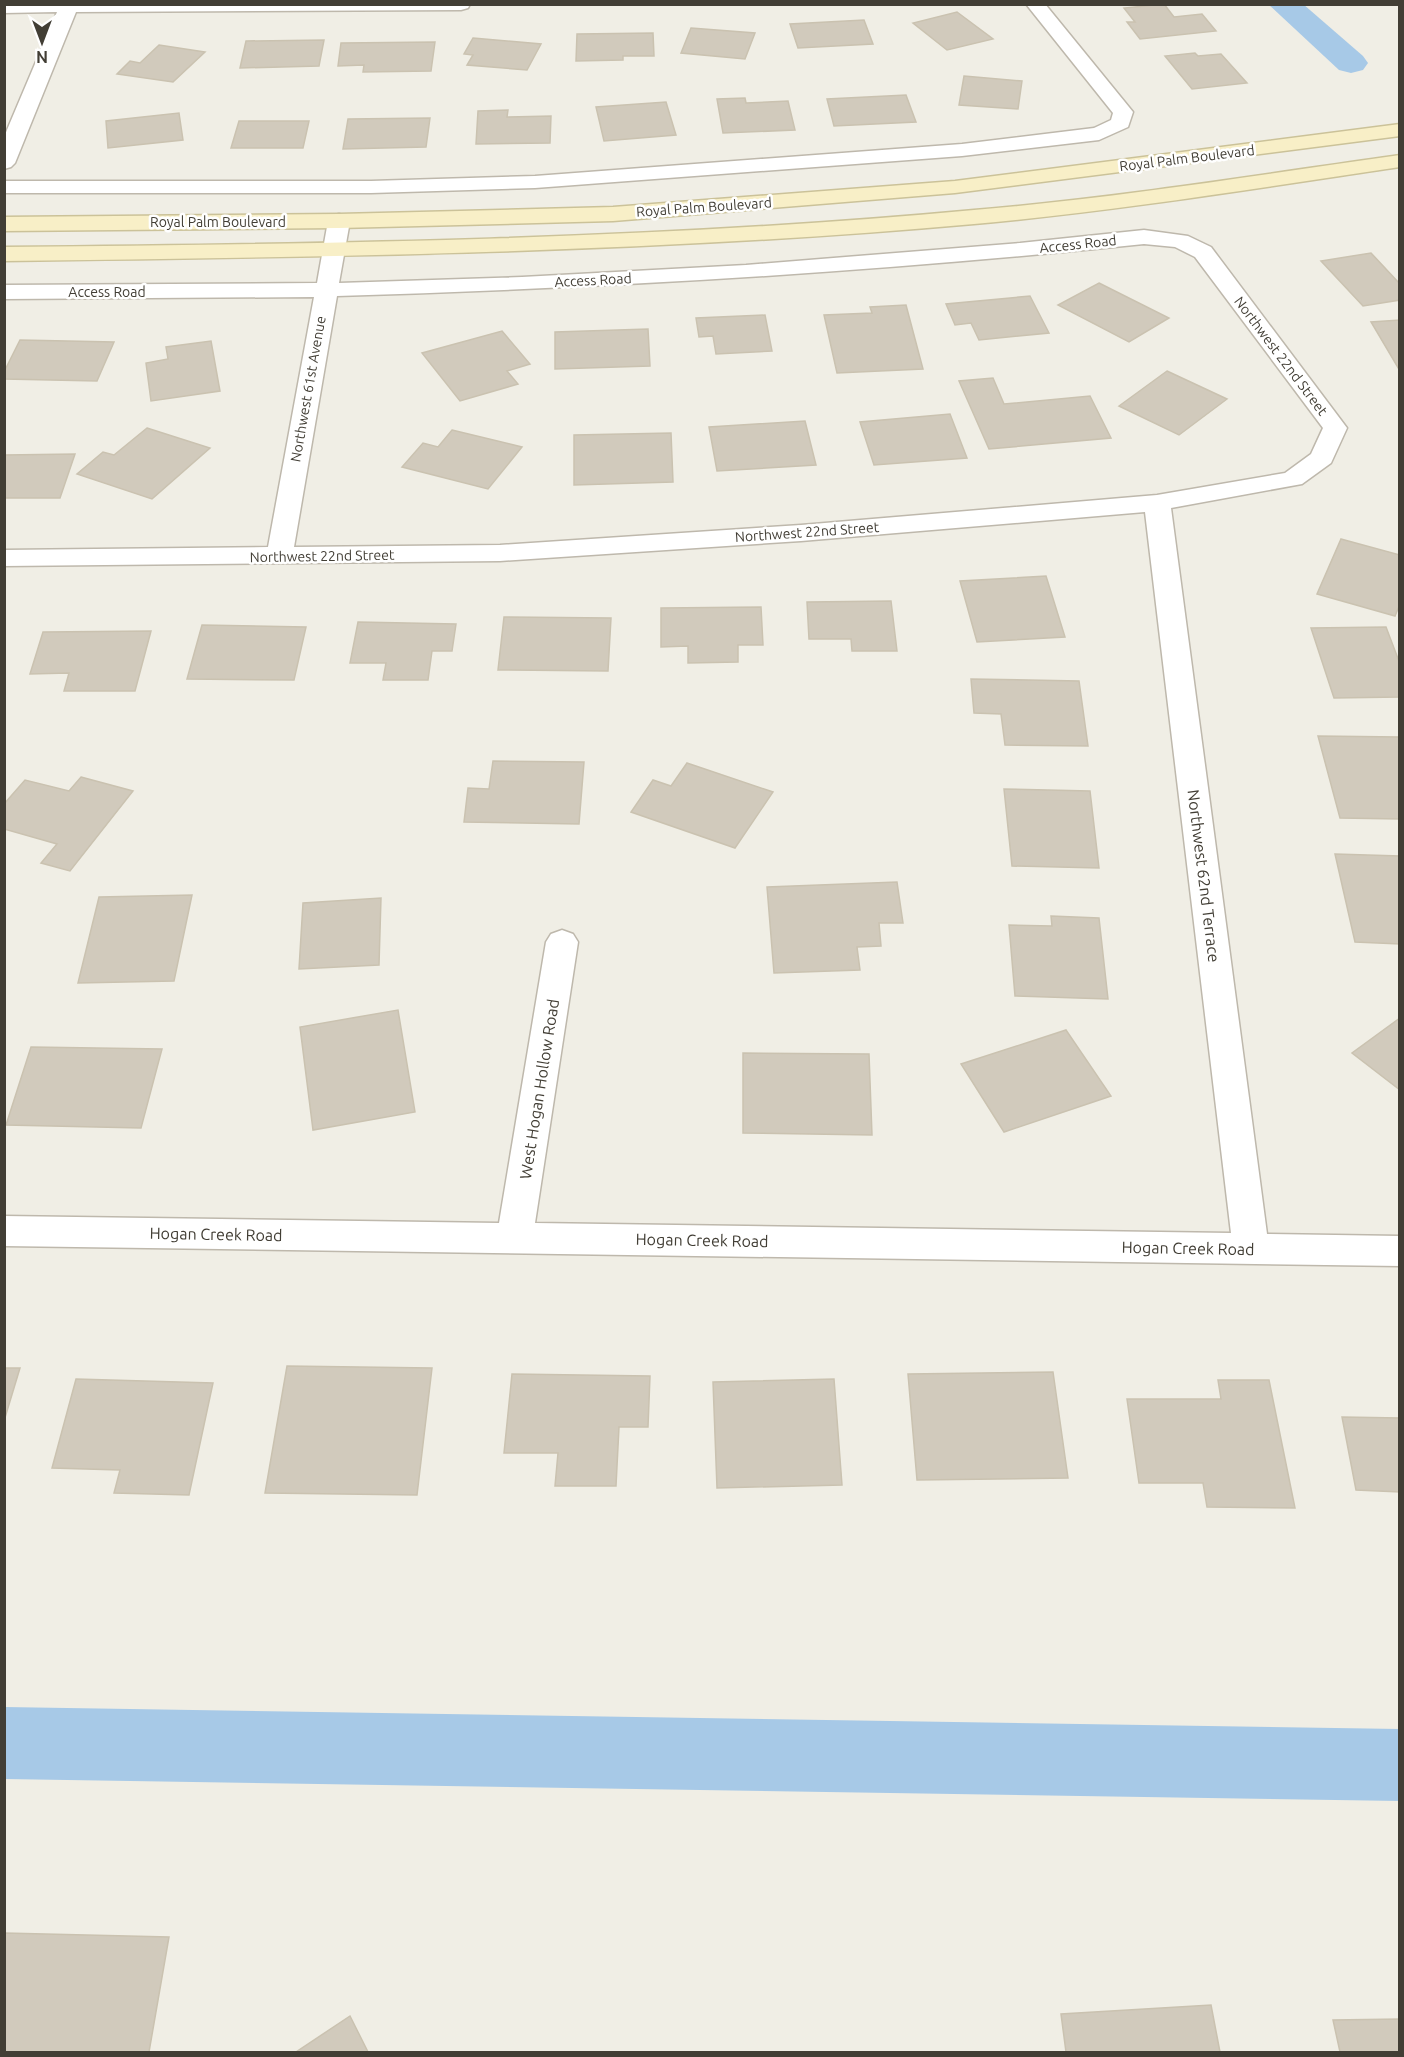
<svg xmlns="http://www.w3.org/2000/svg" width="1404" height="2057" font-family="Ubuntu,sans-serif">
	<rect width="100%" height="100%" fill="#f0eee5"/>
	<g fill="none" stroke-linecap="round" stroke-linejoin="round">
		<!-- canal -->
		<g fill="#a7c9e7" fill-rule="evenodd">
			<polygon points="1268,4 1303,4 1363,56 1368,63 1363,70 1351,73 1339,70"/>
			<polygon points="4,1707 1400,1729 1400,1801 4,1779"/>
		</g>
	</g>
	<!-- building -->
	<g fill="#d1cabc" stroke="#cac2b0" stroke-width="1.5">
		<polygon points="1164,4 1174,17 1202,14 1216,31 1140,39 1127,22 1135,22 1124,8"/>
		<polygon points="957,12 993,39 947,50 913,23"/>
		<polygon points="864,20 873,44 798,48 790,24"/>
		<polygon points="691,28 755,33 745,59 681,53"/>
		<polygon points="653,33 654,56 623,56 623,60 576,61 577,34"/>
		<polygon points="473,38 541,44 527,70 467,65 473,55 464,54"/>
		<polygon points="324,40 319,66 240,68 246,41"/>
		<polygon points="435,42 431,71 363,72 364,65 338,66 341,43"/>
		<polygon points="159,45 205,52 173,82 117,74 130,61 140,63"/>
		<polygon points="1195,53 1198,56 1221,54 1247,83 1192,89 1165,56"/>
		<polygon points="964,76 1022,81 1018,109 959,105"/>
		<polygon points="906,95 916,122 834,126 827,99"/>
		<polygon points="745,98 746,103 788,101 795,130 723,133 717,99"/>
		<polygon points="666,102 676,135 604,141 596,107"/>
		<polygon points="508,110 507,117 551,116 550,143 476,144 478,111"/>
		<polygon points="179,113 183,140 108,148 106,121"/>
		<polygon points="430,118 426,147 343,149 348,119"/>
		<polygon points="239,121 309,121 303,148 231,148"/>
		<polygon points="1371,253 1400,284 1400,300 1363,306 1321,261"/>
		<polygon points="1099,283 1169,318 1129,342 1058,305"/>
		<polygon points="1030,296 1049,333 979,340 971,323 955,325 946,304"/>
		<polygon points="906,305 923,369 837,373 824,315 872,313 870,307"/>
		<polygon points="765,315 772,351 716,354 713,336 699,337 696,318"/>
		<polygon points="1400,320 1400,371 1371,322"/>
		<polygon points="648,329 650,366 555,369 555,332"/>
		<polygon points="502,331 530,364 507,371 518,384 460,401 422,353"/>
		<polygon points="20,340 114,342 97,381 4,379 4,372"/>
		<polygon points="211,341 220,391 151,401 146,363 168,359 166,347"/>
		<polygon points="1167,371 1227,399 1179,435 1119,406"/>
		<polygon points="993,378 1004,404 1090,396 1111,438 989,449 959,381"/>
		<polygon points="950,414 967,458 874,465 860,422"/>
		<polygon points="805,421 816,465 717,471 709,427"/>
		<polygon points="147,428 210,448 152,499 77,474 103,452 114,455"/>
		<polygon points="452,430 522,447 488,489 402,467 423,443 438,447"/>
		<polygon points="671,433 673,482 574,485 574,435"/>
		<polygon points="75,454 60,498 4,498 4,455"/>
		<polygon points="1341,539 1400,555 1400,604 1395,616 1317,594"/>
		<polygon points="1046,576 1065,637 977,642 960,581"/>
		<polygon points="891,601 897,651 852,651 851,639 809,639 807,602"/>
		<polygon points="761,607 763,645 738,645 738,662 688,663 688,646 661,647 661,608"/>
		<polygon points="504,617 611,618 608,671 498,670"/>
		<polygon points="358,622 456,624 452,651 432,651 428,680 383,680 386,663 350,663"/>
		<polygon points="202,625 306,627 294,680 187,679"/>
		<polygon points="1386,627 1400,664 1400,697 1334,698 1311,628"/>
		<polygon points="151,631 135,691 64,691 69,673 30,674 43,632"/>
		<polygon points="971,679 1079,681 1088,746 1005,745 1001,714 974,713"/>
		<polygon points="1318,736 1400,737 1400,819 1340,818"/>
		<polygon points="493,761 584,762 579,824 464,822 468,788 489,789"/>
		<polygon points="687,763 773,792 735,848 631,812 653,780 671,786"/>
		<polygon points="81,777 133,791 70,871 41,863 57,844 4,829 4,804 25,780 69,791"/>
		<polygon points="1004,789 1090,791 1099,868 1012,866"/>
		<polygon points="1335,854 1400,856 1400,944 1355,942"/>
		<polygon points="897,882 903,923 879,923 881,946 857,947 860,970 774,973 767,887"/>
		<polygon points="192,895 174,981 78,983 99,897"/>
		<polygon points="381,898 379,965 299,969 303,903"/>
		<polygon points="1051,916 1099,918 1108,999 1015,996 1009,925 1052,926"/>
		<polygon points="398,1010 415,1112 313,1130 300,1027"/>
		<polygon points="1400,1018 1400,1090 1352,1053"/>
		<polygon points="1066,1030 1111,1096 1004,1132 961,1064"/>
		<polygon points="31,1047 162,1049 141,1128 6,1125"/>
		<polygon points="743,1053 869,1054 872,1135 743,1133"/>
		<polygon points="287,1366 432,1368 417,1495 265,1493"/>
		<polygon points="4,1368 20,1368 4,1421"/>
		<polygon points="1053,1372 1068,1478 917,1480 908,1374"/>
		<polygon points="512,1374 650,1376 648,1427 619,1427 616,1486 555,1486 558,1453 504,1453"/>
		<polygon points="76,1379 213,1383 189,1495 114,1493 120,1470 52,1468"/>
		<polygon points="834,1379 842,1485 717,1488 713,1382"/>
		<polygon points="1218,1380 1269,1380 1295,1508 1207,1507 1203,1483 1139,1483 1127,1399 1221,1399"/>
		<polygon points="1342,1417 1400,1418 1400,1492 1356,1490"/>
		<polygon points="4,1933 169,1937 149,2052 4,2052"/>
		<polygon points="1211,2005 1220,2052 1066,2052 1061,2014"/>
		<polygon points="350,2016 368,2052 296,2052"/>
		<polygon points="1400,2019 1400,2052 1340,2052 1333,2020"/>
	</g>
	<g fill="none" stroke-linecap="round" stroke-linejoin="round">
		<!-- minor casing -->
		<g stroke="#beb8ac" stroke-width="3">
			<g id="minor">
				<polygon points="4,4 470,4 468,8 461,10 76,12 15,163 11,167 4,169 4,137 57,12 4,13"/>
				<polygon points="1026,4 1045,4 1133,112 1128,127 1099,140 962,156 535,188 371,193 4,193 4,181 371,181 535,176 962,144 1094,128 1111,120 1113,113"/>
				<path d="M 339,214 L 347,216 L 350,221 L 339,283 L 522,277 L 746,265 L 1020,243 L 1144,230 L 1188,236 L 1211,247 L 1347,428 L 1331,463 L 1302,484 L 1171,508 L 1267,1234 L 1400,1236 L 1400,1266 L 4,1246 L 4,1216 L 499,1223 L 546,942 L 551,934 L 562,930 L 573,934 L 578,942 L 535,1223 L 1231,1233 L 1145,512 L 801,541 L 500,561 L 4,566 L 4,550 L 268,547 L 314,297 L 4,299 L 4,285 L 317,283 L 328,221 L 331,216 ZM 1144,244 L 1175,247 L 1195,257 L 1323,428 L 1311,454 L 1285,473 L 1157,495 L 801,525 L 500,545 L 294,547 L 337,296 C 607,288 876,272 1144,244 Z"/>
			</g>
		</g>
		<!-- secondary casing -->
		<g stroke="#cbc299" stroke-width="3">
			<g id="secondary">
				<polygon points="1400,124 1400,136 955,193 613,221 339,228 4,231 4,217 339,214 613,207 955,181"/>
				<path d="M 1400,155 L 1400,167 C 1258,188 1117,211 974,224 C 652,253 328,257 4,261 L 4,247 C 328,244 652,240 974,210 C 1117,198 1258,175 1400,155 Z"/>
			</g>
		</g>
		<!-- minor -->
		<use href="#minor" fill="#fff" fill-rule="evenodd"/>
		<!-- secondary -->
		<use href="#secondary" fill="#f8efc7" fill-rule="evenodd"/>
	</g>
	<g text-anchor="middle" stroke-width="5" stroke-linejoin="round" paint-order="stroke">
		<!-- far-street labels -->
		<g font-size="14" fill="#423e35" stroke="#fff">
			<text transform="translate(1187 158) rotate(-7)" y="5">Royal Palm Boulevard</text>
			<text transform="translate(704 207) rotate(-4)" y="5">Royal Palm Boulevard</text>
			<text x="218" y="227">Royal Palm Boulevard</text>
			<text transform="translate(1078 244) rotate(-6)" y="5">Access Road</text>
			<text transform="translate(593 280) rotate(-3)" y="5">Access Road</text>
			<text x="107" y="297">Access Road</text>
			<text transform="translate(1281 356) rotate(53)" y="5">Northwest 22nd Street</text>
			<text transform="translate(308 389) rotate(-80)" y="5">Northwest 61st Avenue</text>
			<text transform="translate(807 532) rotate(-4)" y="5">Northwest 22nd Street</text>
			<text transform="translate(322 556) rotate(-1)" y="5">Northwest 22nd Street</text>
		</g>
		<!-- street labels -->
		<g font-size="16" fill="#423e35" stroke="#fff">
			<text transform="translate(1204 876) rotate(83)" y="6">Northwest 62nd Terrace</text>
			<text transform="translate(539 1089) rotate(-81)" y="6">West Hogan Hollow Road</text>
			<text transform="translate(216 1234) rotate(1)" y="6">Hogan Creek Road</text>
			<text transform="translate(702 1240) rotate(1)" y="6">Hogan Creek Road</text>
			<text transform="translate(1188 1248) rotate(1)" y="6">Hogan Creek Road</text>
		</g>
	</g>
	<!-- border -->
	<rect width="1404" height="2057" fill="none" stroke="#423e35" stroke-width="12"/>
	<!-- north arrow -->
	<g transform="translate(42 42) rotate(180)" stroke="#ffffff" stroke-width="4.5" paint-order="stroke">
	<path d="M0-4.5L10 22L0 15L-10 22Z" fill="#423e35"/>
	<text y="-9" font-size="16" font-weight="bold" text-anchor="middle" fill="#423e35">N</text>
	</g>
</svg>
